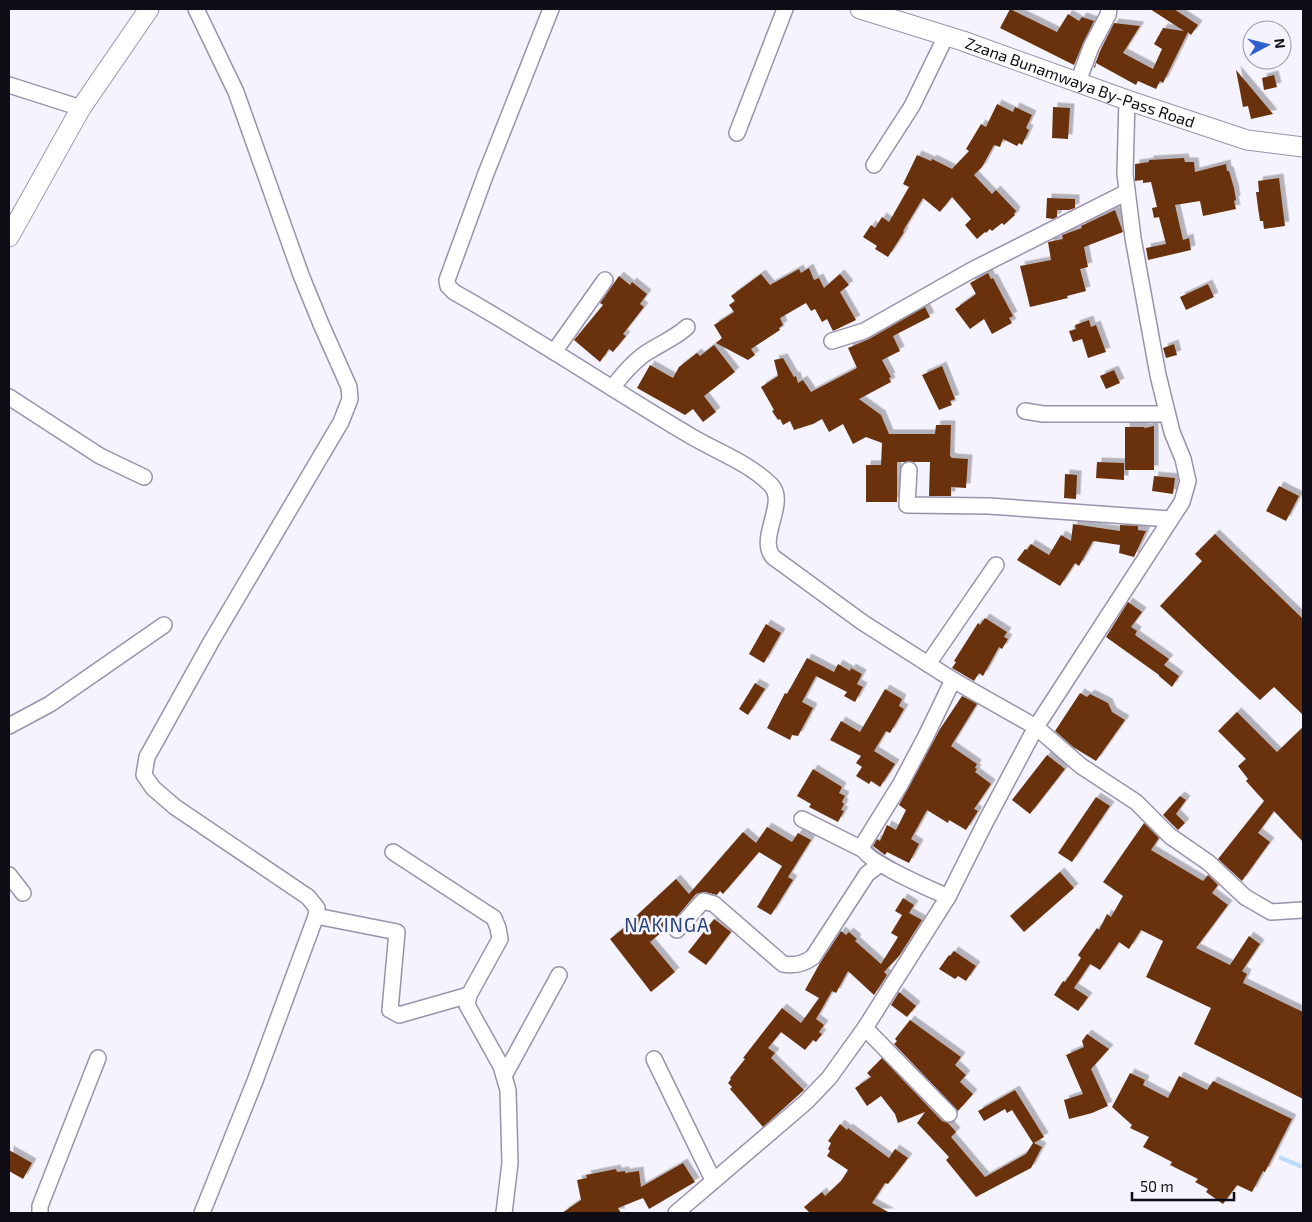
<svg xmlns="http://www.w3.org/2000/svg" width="1312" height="1222" font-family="'Exo 2',sans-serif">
	<defs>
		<filter id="shadow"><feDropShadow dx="4.5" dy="-4.5" stdDeviation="0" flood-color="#0004"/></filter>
	</defs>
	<rect width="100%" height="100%" fill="#f5f3fe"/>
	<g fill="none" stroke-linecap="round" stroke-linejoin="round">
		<!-- stream -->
		<polyline stroke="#bddbfb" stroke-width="4.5" points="1281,1158 1303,1167"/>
	</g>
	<!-- building -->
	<g fill="#69330b" filter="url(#shadow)">
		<polygon points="1010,9 1057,32 1068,14 1079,21 1082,17 1094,21 1083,43 1074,65 1000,28"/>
		<polygon points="1150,9 1174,9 1198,25 1191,35 1188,32 1163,83 1160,81 1156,89 1138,81 1136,85 1096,63 1095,68 1094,67 1100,51 1114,23 1140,26 1123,53 1153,69 1162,49 1154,44 1163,28 1184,31"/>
		<polygon points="1236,70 1273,114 1251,119 1248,106 1243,107"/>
		<polygon points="1274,75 1277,87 1264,90 1262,78"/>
		<polygon points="997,104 1013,112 1015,107 1032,115 1026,128 1029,130 1022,145 1019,143 1017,146 1003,139 1000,147 994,145 982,167 974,175 992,194 996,190 1016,211 1014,214 1015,215 1004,225 1002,223 992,231 990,229 986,233 985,232 977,239 965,225 971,219 952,197 940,212 923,198 903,231 904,232 888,257 875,249 877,246 863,237 871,225 875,228 882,217 889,222 909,187 903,184 917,155 931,161 932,159 952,169 969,151 966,149 981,124 986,127"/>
		<polygon points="1053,107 1070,108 1068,139 1052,138"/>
		<polygon points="1184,158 1185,162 1194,162 1195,172 1226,164 1227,171 1229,171 1234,188 1236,200 1234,201 1236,209 1203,216 1200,201 1175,205 1183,240 1189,238 1191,250 1148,260 1146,248 1166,244 1159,217 1154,218 1152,208 1157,207 1151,182 1143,183 1143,180 1135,181 1135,164 1149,162 1149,160"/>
		<polygon points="1279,178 1285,226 1264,229 1263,221 1260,221 1258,208 1256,192 1259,192 1258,181"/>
		<polygon points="1047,198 1075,199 1075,208 1069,210 1057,210 1057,217 1053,219 1046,218"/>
		<polygon points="1115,210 1123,232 1084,247 1088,267 1080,269 1086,291 1067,296 1068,298 1030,307 1020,266 1051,260 1048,242 1063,239 1062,235 1082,228 1081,226"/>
		<polygon points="809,268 814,280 819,278 824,288 840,274 849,285 840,292 856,320 833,331 827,319 822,322 815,309 811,311 806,303 780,318 783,325 779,328 780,330 751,349 755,355 748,360 716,343 722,338 714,325 734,312 729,305 735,301 731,296 761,274 770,285 799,269 801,273"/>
		<polygon points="988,273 991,279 993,278 1013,316 1009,318 1012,323 992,334 984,319 970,329 955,309 976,294 970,283"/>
		<polygon points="619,276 630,285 632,282 647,294 640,304 644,307 623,334 626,336 613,352 609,349 600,362 574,340 603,305 600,303"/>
		<polygon points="1208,284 1214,297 1186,310 1180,297"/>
		<polygon points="925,307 930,317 893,336 900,351 882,360 891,377 889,378 891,382 859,399 881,415 889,434 935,434 936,425 951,425 950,456 952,458 968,459 966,488 951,487 951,496 929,496 930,462 897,462 897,502 866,502 866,465 881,465 882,443 866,437 853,444 843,424 829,432 822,419 813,424 794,430 790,421 783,425 780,419 778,420 772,411 774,410 761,387 778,376 774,360 783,358 794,377 796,376 798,383 803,380 811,392 857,368 848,348 869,339"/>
		<polygon points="1089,320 1091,327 1096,325 1106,352 1088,358 1082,339 1073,342 1069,331 1076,329 1075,325"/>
		<polygon points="1174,344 1177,355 1166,358 1163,348"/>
		<polygon points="714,345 735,372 704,396 716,412 703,422 693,409 685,415 637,388 650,365 673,378 679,367 697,353 700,356"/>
		<polygon points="942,366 955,399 950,401 952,405 939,410 922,375"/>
		<polygon points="1114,370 1120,383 1106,389 1100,376"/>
		<polygon points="1154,426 1154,470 1125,470 1125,427 1144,427 1145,428"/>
		<polygon points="1097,462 1124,463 1124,480 1096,478"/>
		<polygon points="1065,474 1077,475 1076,499 1064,498"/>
		<polygon points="1154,476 1175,478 1173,494 1152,491"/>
		<polygon points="1279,486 1299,496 1286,521 1266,511"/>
		<polygon points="1073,524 1120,531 1120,525 1138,526 1138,530 1146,531 1134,557 1119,553 1120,545 1093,541 1079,566 1075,563 1060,586 1017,560 1025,549 1027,550 1031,544 1049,555 1061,535 1071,541"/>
		<polygon points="1215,534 1303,619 1303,715 1274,687 1260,700 1160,606 1202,561 1195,554"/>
		<polygon points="1128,602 1142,612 1131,627 1137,631 1135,635 1169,659 1164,665 1179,676 1172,687 1159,676 1159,675 1106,637"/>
		<polygon points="985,618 1007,632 1004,637 1008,639 1002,649 999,647 983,676 979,673 974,681 952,668 956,662 954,661 978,623 980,625"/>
		<polygon points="766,624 781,633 764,663 749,654"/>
		<polygon points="807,658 834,672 838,664 850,671 851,668 862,674 857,684 863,687 855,702 844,696 847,692 816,676 802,702 813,708 798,736 792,735 790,740 767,728 785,693 787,694"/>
		<polygon points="755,683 765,689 748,715 739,709"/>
		<polygon points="885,689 902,699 899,706 904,709 890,733 886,731 874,751 895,764 880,787 871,781 869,784 856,776 862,767 856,763 861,756 830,740 841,721 860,732"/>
		<polygon points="1080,693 1087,697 1090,694 1108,703 1112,712 1125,720 1096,761 1073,747 1055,731"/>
		<polygon points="962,696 977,704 951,746 977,764 975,768 977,769 975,772 991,784 974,809 978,811 966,830 949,820 948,823 927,810 911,839 919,844 909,863 887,852 885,855 873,846 877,839 880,841 887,825 896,830 906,810 899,805 940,729"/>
		<polygon points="1237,712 1277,752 1303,727 1303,842 1274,811 1258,833 1270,842 1242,881 1218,859 1264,801 1246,781 1248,779 1238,766 1246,759 1218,731"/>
		<polygon points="1047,755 1065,769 1030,814 1012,800"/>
		<polygon points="813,769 842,787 839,793 845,796 842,802 844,804 841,810 844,811 838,822 809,807 811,804 797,796"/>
		<polygon points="1180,796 1186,800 1176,814 1185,823 1178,830 1163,815"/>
		<polygon points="1096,797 1110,806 1072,862 1058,853"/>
		<polygon points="1144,823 1159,838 1151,850 1203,881 1208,875 1218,885 1212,893 1228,905 1196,948 1230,965 1249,936 1260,944 1242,971 1247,974 1243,983 1303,1012 1303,1099 1194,1044 1211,1008 1146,977 1163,941 1141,930 1129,949 1119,942 1100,970 1090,964 1074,988 1088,997 1078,1011 1054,995 1063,981 1065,982 1081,958 1078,955 1097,928 1099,930 1107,914 1111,917 1123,896 1103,882"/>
		<polygon points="767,827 792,842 798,833 811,840 788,877 793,880 771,915 757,907 782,866 759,852 723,894 720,891 717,895 705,892 696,894 669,926 650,942 675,972 651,992 610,939 635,919 634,918 676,879 689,894 743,832 756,843"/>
		<polygon points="1060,872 1074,888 1024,932 1010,916"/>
		<polygon points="903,898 914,905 909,913 922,920 899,956 884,972 887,975 874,995 848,971 836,993 832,991 816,1019 824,1025 819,1032 822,1034 816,1042 813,1040 805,1050 781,1032 768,1048 775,1053 771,1058 804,1090 763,1127 730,1089 732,1087 728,1083 731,1079 730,1078 745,1059 743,1058 782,1008 801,1023 819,998 805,990 820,963 841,931 846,935 849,932 857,939 855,941 881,964 898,937 891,933 902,915 895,911"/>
		<polygon points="714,919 731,932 706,965 688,952"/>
		<polygon points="954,951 976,966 966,981 958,976 955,979 939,969 949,955 950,956"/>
		<polygon points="899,992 916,1006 907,1017 891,1005"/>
		<polygon points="910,1020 961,1057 955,1065 966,1075 960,1082 973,1094 958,1111 894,1044 897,1041 895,1039"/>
		<polygon points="1087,1034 1109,1049 1091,1069 1108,1106 1092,1113 1069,1119 1064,1100 1083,1094 1066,1055 1084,1047 1082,1041"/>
		<polygon points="882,1058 942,1121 948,1123 956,1132 951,1137 985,1177 1026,1154 1033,1143 1012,1110 1007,1113 1005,1109 984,1121 978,1111 1015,1090 1044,1137 1034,1143 1042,1147 1031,1168 976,1197 946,1160 949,1157 917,1123 925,1112 898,1123 895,1114 881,1096 867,1106 855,1088 871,1077 867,1073"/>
		<polygon points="1130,1073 1145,1080 1143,1085 1168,1098 1179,1076 1207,1090 1213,1081 1292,1119 1265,1172 1263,1171 1252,1192 1237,1185 1223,1204 1206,1192 1208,1189 1195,1182 1198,1179 1170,1165 1172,1162 1143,1147 1149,1137 1130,1128 1132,1125 1112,1107"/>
		<polygon points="840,1124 847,1130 848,1128 889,1158 895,1149 908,1158 888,1184 885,1183 872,1203 890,1213 810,1213 804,1207 822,1192 825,1196 841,1181 848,1170 827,1156 830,1151 828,1149 831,1143 828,1141"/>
		<polygon points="9,1150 32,1163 23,1179 9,1171"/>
		<polygon points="683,1163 695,1182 649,1209 643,1198 618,1208 621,1213 562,1213 581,1200 577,1180 587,1178 586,1175 616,1169 617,1172 625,1171 625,1173 639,1171 641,1187"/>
	</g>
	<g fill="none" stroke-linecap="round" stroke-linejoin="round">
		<!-- minor casing -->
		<g stroke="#9892ac" stroke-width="18">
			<g id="minor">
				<polyline points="196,9 236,92 301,275 321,324 349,387 350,399 341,422 211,642 147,757 144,775 153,788 175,807 308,897 317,908 316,916 255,1081 202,1213"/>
				<path d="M 551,9 L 485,176 L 447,280 L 448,286 L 454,292 C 532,336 607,386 684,432 C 712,450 747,461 771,485 C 788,503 757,538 773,557 L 862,622 L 953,680 L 1036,727 L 1081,766 L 1136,802 L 1170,836 L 1209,863 L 1245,897 L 1271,912 L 1303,910"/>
				<polyline points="1078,82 1091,47 1108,15 1109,9"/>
				<polyline points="9,85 81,108"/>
				<polyline points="737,133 785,9"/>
				<polyline points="874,165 912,106 946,36"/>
				<polyline points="832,341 864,331 972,270 1127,192"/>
				<polyline points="554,352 605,280"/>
				<path d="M 612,388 C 623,374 635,359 651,350 C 664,342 676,337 687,327"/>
				<polyline points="9,397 100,456 144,477"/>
				<polyline points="1025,411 1043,414 1167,414"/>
				<polyline points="909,470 907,505 989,506 1170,519"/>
				<polyline points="928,664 996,565"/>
				<polyline points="9,726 50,704 164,625"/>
				<polyline points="802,819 862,849"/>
				<polyline points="393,852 494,918 498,928 500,939 469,995 467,1005 501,1066 508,1090 510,1163 504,1213"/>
				<polyline points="9,875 23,893"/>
				<path d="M 948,897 C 933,890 863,861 862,846 L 900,785 L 926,736 L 953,680"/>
				<polyline points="316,916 397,932 390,1010 399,1015 469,995"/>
				<path d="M 677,930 L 703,901 L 714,904 L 783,964 C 795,966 804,964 813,957 L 867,874 L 880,864"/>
				<polyline points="865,1028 949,1114"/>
				<polyline points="654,1059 713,1180"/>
				<polyline points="504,1076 559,975"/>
				<polyline points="40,1213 40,1206 98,1058"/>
				<polyline points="676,1213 806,1102 829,1078 865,1028 948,897 985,823 1036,727 1182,502 1188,481 1183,459 1172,432 1158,375 1133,238 1125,174 1127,100"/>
			</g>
		</g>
		<!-- tertiary casing -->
		<g stroke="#9892ac" stroke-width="21">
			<g id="tertiary">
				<path id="s1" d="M 860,9 L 963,41 L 1127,100 L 1247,140 L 1303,147"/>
				<polyline points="9,237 81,108 149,9"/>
			</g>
		</g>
		<!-- minor -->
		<use href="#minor" stroke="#fff" stroke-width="15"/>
		<!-- tertiary -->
		<use href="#tertiary" stroke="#fff" stroke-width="19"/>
	</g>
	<g text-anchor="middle" stroke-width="5" stroke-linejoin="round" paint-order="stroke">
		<!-- street labels -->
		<g font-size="16" fill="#0e0c15" stroke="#f5f3fe">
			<text dy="6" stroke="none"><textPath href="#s1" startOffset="232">Zzana Bunamwaya By-Pass Road</textPath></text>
		</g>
		<!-- quarter labels -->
		<g font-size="19" letter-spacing="1" fill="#27427a" stroke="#f5f3fe">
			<text x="667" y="932">NAKINGA</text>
		</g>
	</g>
	<!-- border -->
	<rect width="1312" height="1222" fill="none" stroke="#0e0c15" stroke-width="20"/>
	<!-- north arrow -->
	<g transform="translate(1267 45) rotate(83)"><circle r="24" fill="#f5f3fe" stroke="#9997a1"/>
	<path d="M0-4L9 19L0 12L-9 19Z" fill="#2d61cf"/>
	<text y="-8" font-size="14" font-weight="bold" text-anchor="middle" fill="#0e0c15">N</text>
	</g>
	<!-- scale -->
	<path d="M1132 1192v8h102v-8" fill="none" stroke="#0e0c15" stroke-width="2.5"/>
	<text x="1140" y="1192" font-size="15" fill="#0e0c15" stroke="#f5f3fe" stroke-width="4" paint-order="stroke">50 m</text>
</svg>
